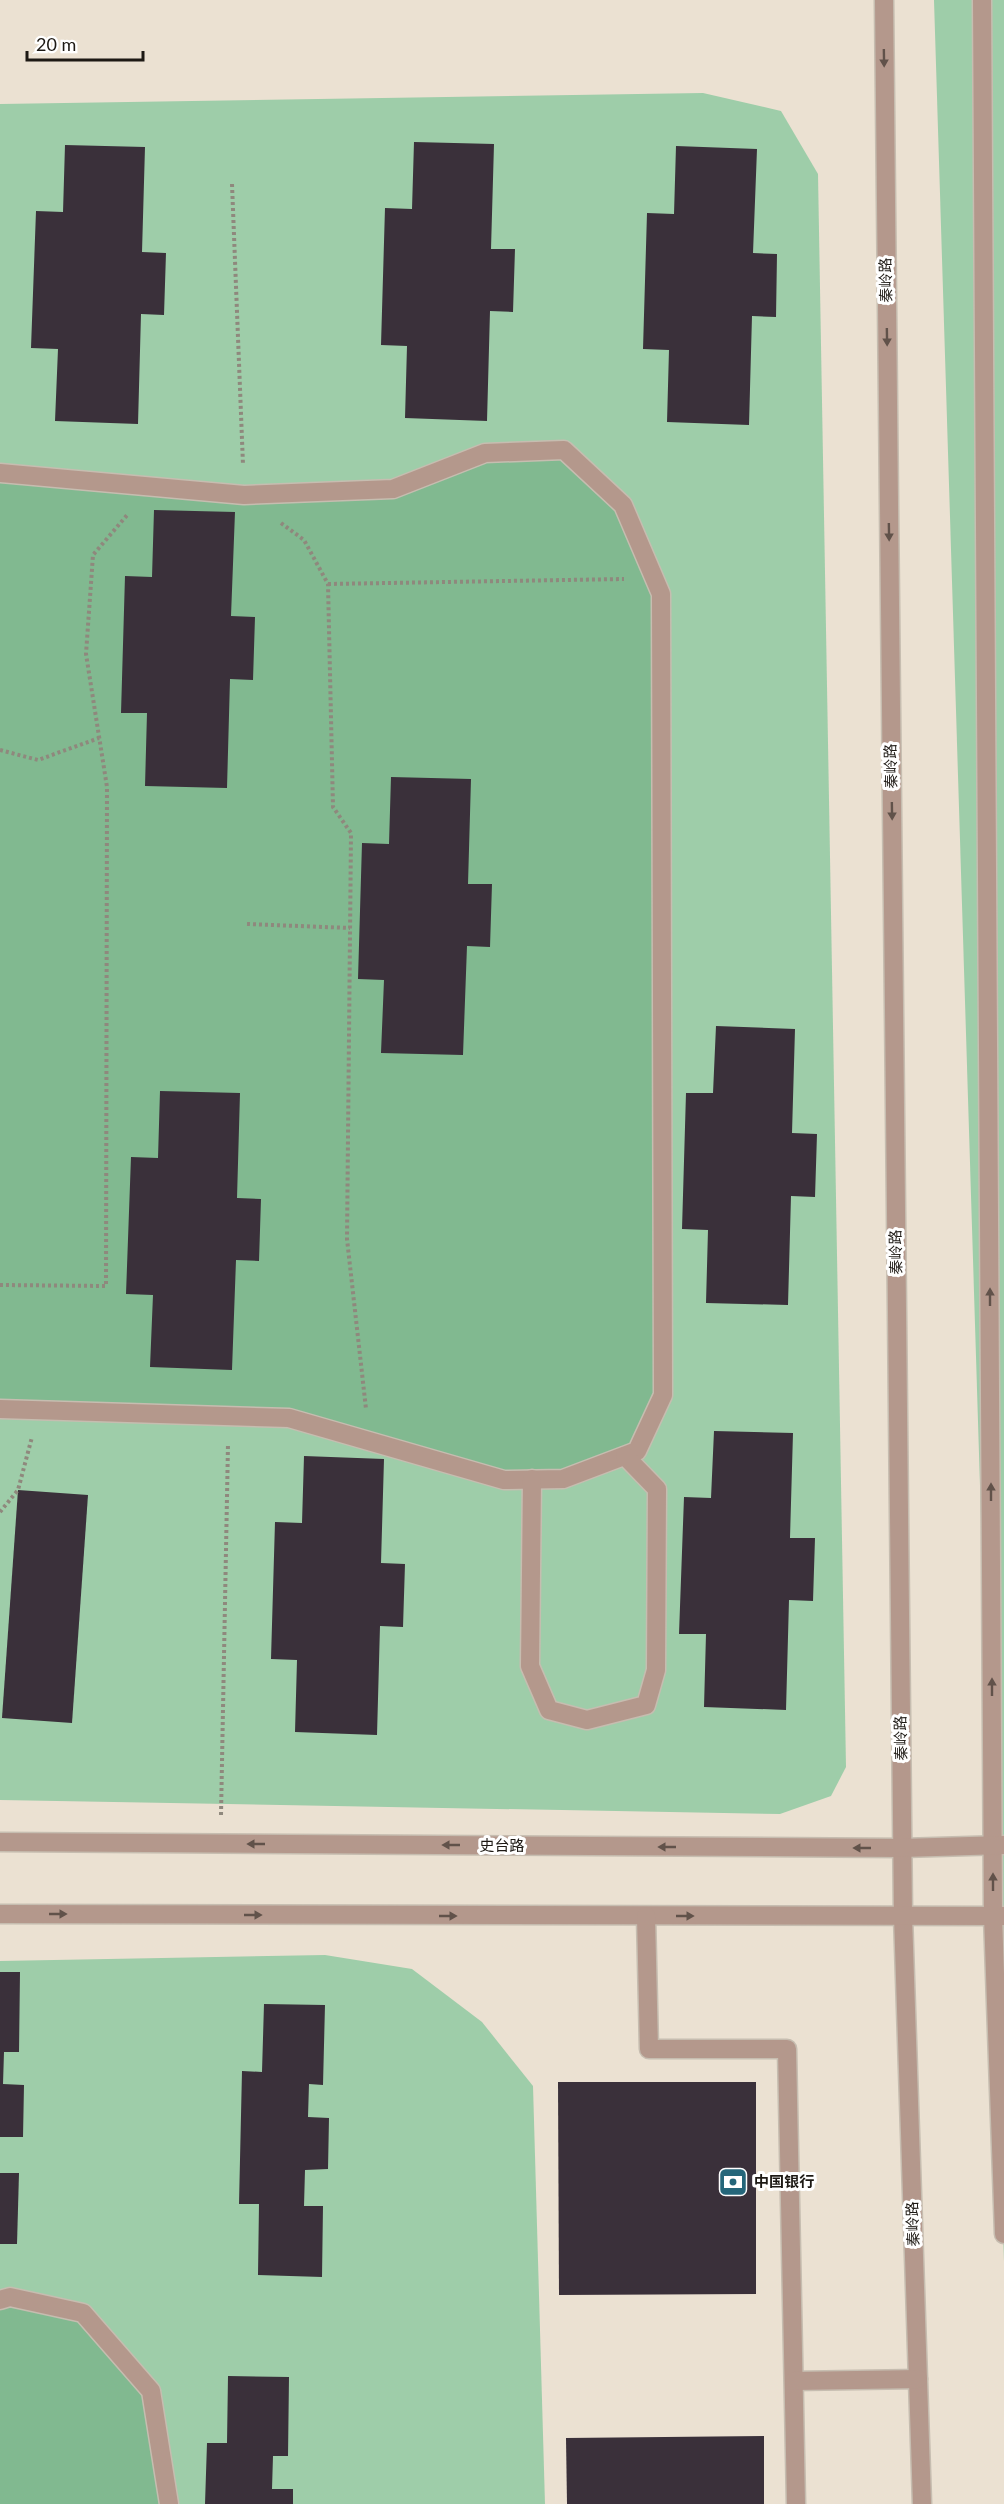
<svg xmlns="http://www.w3.org/2000/svg" width="1004" height="2504" font-family="Lato,'Noto Sans SC',sans-serif">
	<rect width="100%" height="100%" fill="#ebe1d2"/>
	<!-- green -->
	<g fill="#9ecda9">
		<polygon points="934,0 1004,0 1004,2261"/>
		<polygon points="703,93 781,111 818,174 846,1767 831,1796 780,1814 0,1800 0,104"/>
		<polygon points="325,1955 412,1969 482,2022 533,2086 545,2504 0,2504 0,1961"/>
	</g>
	<!-- forest -->
	<g fill="#81b990">
		<polygon points="564,450 623,505 661,594 663,1395 637,1451 563,1479 504,1480 289,1418 0,1409 0,475 244,495 393,489 485,453"/>
		<polygon points="0,2300 83,2313 151,2391 169,2504 0,2504"/>
	</g>
	<!-- building -->
	<g fill="#3a303a">
		<polygon points="414,142 494,144 491,249 515,249 513,312 490,311 487,421 405,418 407,346 381,345 385,208 412,209"/>
		<polygon points="65,145 145,147 142,252 166,253 164,315 141,314 138,424 55,421 58,349 31,348 36,211 63,212"/>
		<polygon points="676,146 757,149 753,253 777,254 776,317 752,316 749,425 667,422 669,350 643,349 647,213 674,214"/>
		<polygon points="154,510 235,512 231,616 255,617 253,680 230,679 227,788 145,786 147,713 121,713 125,576 152,577"/>
		<polygon points="391,777 471,779 468,884 492,884 490,947 467,946 463,1055 381,1053 384,980 358,979 362,843 389,844"/>
		<polygon points="716,1026 795,1029 792,1133 817,1134 815,1197 791,1196 788,1305 706,1303 708,1230 682,1229 686,1093 713,1093"/>
		<polygon points="160,1091 240,1093 237,1198 261,1199 259,1261 236,1260 232,1370 150,1367 153,1295 126,1294 131,1157 158,1158"/>
		<polygon points="714,1431 793,1433 790,1538 815,1538 813,1601 789,1600 786,1710 704,1707 706,1634 679,1634 684,1497 711,1498"/>
		<polygon points="304,1456 384,1459 381,1563 405,1564 403,1627 380,1626 377,1735 295,1732 297,1660 271,1659 275,1522 302,1523"/>
		<polygon points="18,1490 88,1495 72,1723 2,1718"/>
		<polygon points="0,1972 20,1972 19,2052 4,2052 3,2084 24,2085 23,2137 0,2137"/>
		<polygon points="264,2004 325,2005 323,2085 309,2084 308,2117 329,2118 328,2169 305,2170 304,2206 323,2206 322,2277 258,2275 259,2204 239,2204 242,2071 262,2072"/>
		<polygon points="558,2082 756,2082 756,2294 559,2295"/>
		<polygon points="0,2173 19,2173 17,2244 0,2244"/>
		<polygon points="228,2376 289,2377 288,2456 273,2456 272,2489 293,2489 293,2504 205,2504 207,2443 227,2443"/>
		<polygon points="764,2436 764,2504 567,2504 566,2438"/>
	</g>
	<g fill="none" stroke-linecap="round" stroke-linejoin="round">
		<!-- minor casing -->
		<g stroke="#c6bdb0" stroke-width="21">
			<g id="minor">
				<polyline points="884,0 903,1916 922,2504"/>
				<polyline points="982,0 993,1916 1004,2234"/>
				<polyline points="0,473 244,495 393,489 485,453 564,450 623,505 661,594 663,1395 637,1451 563,1479 504,1480 289,1418 0,1409"/>
				<polyline points="532,1479 530,1666 549,1710 587,1720 646,1705 656,1670 657,1489 625,1456"/>
				<polyline points="0,1842 902,1848 1004,1845"/>
				<polyline points="0,1914 1003,1916"/>
				<polyline points="646,1916 649,2049 787,2049 796,2504"/>
				<polyline points="0,2300 10,2297 83,2313 151,2391 169,2504"/>
				<polyline points="794,2381 918,2379"/>
			</g>
		</g>
		<!-- path -->
		<g stroke="#8f887d" stroke-width="4" stroke-dasharray="3 3" stroke-linecap="butt">
			<polyline points="232,184 243,465"/>
			<polyline points="281,523 304,540 328,584 333,807 351,833 347,1239 366,1409"/>
			<polyline points="328,584 624,579"/>
			<polyline points="0,750 38,760 99,738"/>
			<polyline points="247,924 350,928"/>
			<polyline points="0,1285 106,1286 107,787 86,654 93,555 128,514"/>
			<polyline points="0,1512 18,1490 32,1437"/>
			<polyline points="221,1815 228,1444"/>
		</g>
		<!-- minor -->
		<use href="#minor" stroke="#b4988c" stroke-width="18"/>
	</g>
	<!-- one-way arrows -->
	<defs><path id="oneway-solid" d="M-6-.8H1V-3.2L6.5 0L1 3.2V.8H-6Z" transform="scale(1.5)"/></defs>
	<g fill="#61524a">
		<use href="#oneway-solid" transform="translate(884 58) rotate(89)"/>
		<use href="#oneway-solid" transform="translate(887 337) rotate(89)"/>
		<use href="#oneway-solid" transform="translate(889 532) rotate(89)"/>
		<use href="#oneway-solid" transform="translate(892 811) rotate(89)"/>
		<use href="#oneway-solid" transform="translate(990 1297) rotate(-90)"/>
		<use href="#oneway-solid" transform="translate(991 1492) rotate(-90)"/>
		<use href="#oneway-solid" transform="translate(992 1687) rotate(-90)"/>
		<use href="#oneway-solid" transform="translate(256 1844) rotate(-180)"/>
		<use href="#oneway-solid" transform="translate(451 1845) rotate(-180)"/>
		<use href="#oneway-solid" transform="translate(667 1847) rotate(-180)"/>
		<use href="#oneway-solid" transform="translate(862 1848) rotate(-180)"/>
		<use href="#oneway-solid" transform="translate(993 1882) rotate(-90)"/>
		<use href="#oneway-solid" transform="translate(58 1914)"/>
		<use href="#oneway-solid" transform="translate(253 1915)"/>
		<use href="#oneway-solid" transform="translate(448 1916)"/>
		<use href="#oneway-solid" transform="translate(685 1916)"/>
	</g>
	<!-- icons -->
	<defs>
		<g id="bank-square" transform="scale(1.5)"><rect x="-9" y="-9" width="18" height="18" rx="4" fill="#25667a" stroke="#fff"/><path d="M-6-4H6V4H-6ZM0-2.3a2.3 2.3 0 1 0 0 4.6a2.3 2.3 0 1 0 0-4.6Z" fill="#fff"/></g>
	</defs>
	<g fill-rule="evenodd">
		<use href="#bank-square" x="733" y="2182"/>
	</g>
	<g text-anchor="middle" stroke-width="6" stroke-linejoin="round" paint-order="stroke">
		<!-- street labels -->
		<g font-size="15" fill="#1d1914" stroke="#fff">
			<text transform="translate(886 280) rotate(-91)" y="5">秦岭路</text>
			<text transform="translate(891 766) rotate(-91)" y="5">秦岭路</text>
			<text transform="translate(896 1252) rotate(-91)" y="5">秦岭路</text>
			<text transform="translate(901 1738) rotate(-91)" y="5">秦岭路</text>
			<text x="502" y="1851">史台路</text>
			<text transform="translate(913 2224) rotate(-92)" y="5">秦岭路</text>
		</g>
		<!-- poi labels -->
		<g font-size="15" font-weight="bold" fill="#1d1914" stroke="#fff" text-anchor="start">
			<text x="754" y="2187">中国银行</text>
		</g>
	</g>
	<!-- scale -->
	<path d="M27 51v9h116v-9" fill="none" stroke="#1d1914" stroke-width="3"/>
	<text x="36" y="51" font-size="18" fill="#1d1914" stroke="#ffffff" stroke-width="4.5" paint-order="stroke">20 m</text>
</svg>
